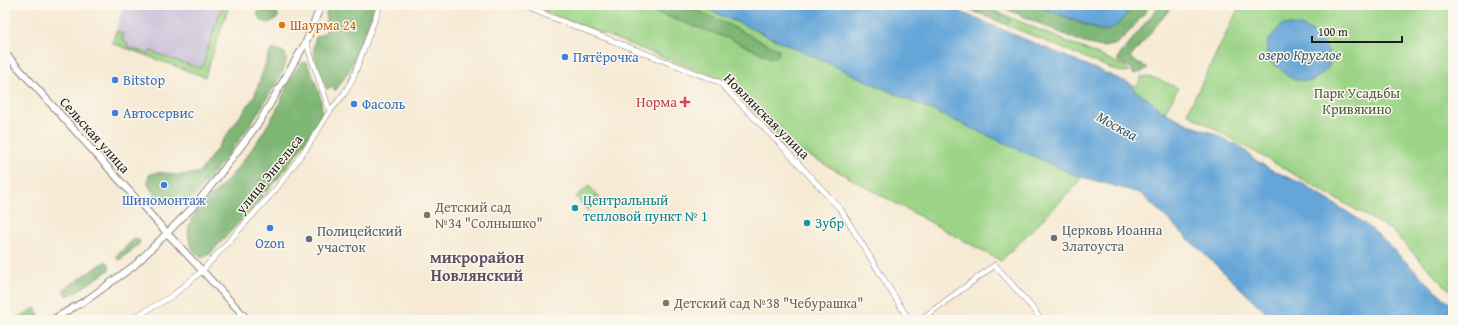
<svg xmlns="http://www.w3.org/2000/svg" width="1458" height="325" font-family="'Gentium Book Plus',serif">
	<rect width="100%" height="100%" fill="#fbf7ec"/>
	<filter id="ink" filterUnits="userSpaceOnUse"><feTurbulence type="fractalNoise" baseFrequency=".025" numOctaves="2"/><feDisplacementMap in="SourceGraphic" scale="8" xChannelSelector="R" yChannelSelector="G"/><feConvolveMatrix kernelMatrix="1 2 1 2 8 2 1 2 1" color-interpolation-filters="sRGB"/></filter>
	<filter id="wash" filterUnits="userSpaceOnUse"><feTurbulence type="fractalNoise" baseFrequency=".012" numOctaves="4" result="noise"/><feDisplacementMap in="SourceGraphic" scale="16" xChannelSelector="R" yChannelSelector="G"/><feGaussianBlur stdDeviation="0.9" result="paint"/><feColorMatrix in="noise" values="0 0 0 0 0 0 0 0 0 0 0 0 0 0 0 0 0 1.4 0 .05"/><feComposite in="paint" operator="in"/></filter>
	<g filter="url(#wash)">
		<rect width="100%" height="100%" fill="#f6ead4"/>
		<!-- industrial -->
		<polygon fill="#c8bfd8" points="124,5 228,5 227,8 228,9 205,77 112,43"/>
		<!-- green -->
		<g fill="#9cd487" stroke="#5c7852">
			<path d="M 228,5 L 227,8 L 228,9 L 205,77 L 112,43 L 116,31 L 123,34 L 123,40 L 127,43 L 128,47 L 149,54 L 150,51 L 154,52 L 168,58 L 200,68 C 204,65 205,62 205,56 L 221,9 Z"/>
			<polygon points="528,5 699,5 1082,177 1065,197 1001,261 808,155 786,145 720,79"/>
			<polygon points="959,5 981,5 1115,62 1126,67 1129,71 1123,72 1117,71"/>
			<polygon points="1240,5 1453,5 1453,294 1391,230 1187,113"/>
			<path d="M 1141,77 C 1155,76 1166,83 1178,88 L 1165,112 L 1160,110 L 1152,102 L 1134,90 L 1131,84 L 1136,86 L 1139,83 Z"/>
			<polygon points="589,186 601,200 588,211 576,197"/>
		</g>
		<!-- forest -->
		<g fill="#7db674" stroke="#4c6948">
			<path d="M 329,5 L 375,5 C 365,34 355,67 335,91 L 331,86 L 327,90 C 321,75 309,53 316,37 L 326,32 C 328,21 323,18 329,5 Z"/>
			<polygon points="639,5 686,5 731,26 779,50 778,56 772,58 730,39 660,14"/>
			<polygon points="959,5 981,5 1008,17 1011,21 1008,24 1003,23"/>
			<path d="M 997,5 L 1036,5 L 1098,30 C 1114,30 1125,17 1133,5 L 1151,5 L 1130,31 L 1115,45 L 1102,47 L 1084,43 Z"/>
			<polygon points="1160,5 1173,5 1130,58 1148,68 1141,72 1133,74 1131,68 1118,61 1118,57"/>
			<polygon points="262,9 272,10 278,14 278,18 269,23 262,21 258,16 258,11"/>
			<path d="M 276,49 L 285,53 L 286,59 L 284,69 C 262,109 237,146 207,180 C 203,186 197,195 191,199 C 177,208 164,208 154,194 C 149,187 146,183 149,175 C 157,170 168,174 177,175 C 185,175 192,174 200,172 L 254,97 L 269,54 L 272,50 Z"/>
			<path d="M 303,62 L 307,63 C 313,77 325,101 321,116 C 292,169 250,210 210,254 L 202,258 C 192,253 186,237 189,226 C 195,208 220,190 232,175 C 249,154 265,131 278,107 C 285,91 290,74 303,62 Z"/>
			<polygon points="135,238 138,239 140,243 120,260 117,259 117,255"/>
			<polygon points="106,261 109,264 109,270 76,292 67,296 64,292 64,289"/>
			<polygon points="35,308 39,314 39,316 31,320 13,320"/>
		</g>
		<!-- water -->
		<g fill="#65a6d8" stroke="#40617a">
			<polygon points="699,5 944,5 1131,84 1134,90 1152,102 1160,110 1192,126 1215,134 1231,143 1236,144 1247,152 1253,159 1270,169 1303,184 1355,217 1374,231 1435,290 1453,306 1453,320 1274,320 1140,193 1075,175"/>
			<polygon points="1036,5 1133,5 1122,20 1115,27 1110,30 1099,30"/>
			<path d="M 1282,25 C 1291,25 1301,25 1309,30 C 1320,36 1337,56 1327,69 C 1324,73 1317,77 1313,81 C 1295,80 1291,81 1279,68 C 1276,65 1272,64 1269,60 C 1266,57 1267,53 1267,48 C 1268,37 1275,33 1282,25 Z"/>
		</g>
	</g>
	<g filter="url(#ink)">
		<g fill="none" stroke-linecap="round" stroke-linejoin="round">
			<!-- minor casing -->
			<g stroke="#898378" stroke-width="6">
				<g id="minor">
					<polyline points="520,5 719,82 785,149 841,210 909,320"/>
					<polyline points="306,42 330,111"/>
					<polyline points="130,320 172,296 202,271 276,189 308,146 330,111 344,94 353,78 380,5"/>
					<polyline points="920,320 995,265 1036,312 1040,320"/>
				</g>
			</g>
			<!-- tertiary casing -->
			<g stroke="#898378" stroke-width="8">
				<g id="tertiary">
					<polyline points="5,53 167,233 248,320"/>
					<polyline points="52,320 88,299 135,265 194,206 214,182 260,121 306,42 321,5"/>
				</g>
			</g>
			<!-- minor -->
			<use href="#minor" stroke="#fff" stroke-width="5"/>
			<!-- tertiary -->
			<use href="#tertiary" stroke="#fff" stroke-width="6"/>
		</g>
	</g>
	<!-- markers -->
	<circle fill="#e8710a" stroke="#fbf7ec" stroke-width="1.5" cx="282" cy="25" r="4"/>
	<g fill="#3f7fe0" stroke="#fbf7ec" stroke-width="1.5">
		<circle cx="565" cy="57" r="4"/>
		<circle cx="115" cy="80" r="4"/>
		<circle cx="354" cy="104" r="4"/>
		<circle cx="115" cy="113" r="4"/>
		<circle cx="164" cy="185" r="4"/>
		<circle cx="270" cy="228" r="4"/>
	</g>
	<path fill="#e0444e" stroke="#fbf7ec" stroke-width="1.5" d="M683 96h4v4h4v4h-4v4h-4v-4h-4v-4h4z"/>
	<g fill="#0f9aa8" stroke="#fbf7ec" stroke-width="1.5">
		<circle cx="575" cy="208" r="4"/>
		<circle cx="807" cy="223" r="4"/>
	</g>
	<g fill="#8d6e63" stroke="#fbf7ec" stroke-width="1.5">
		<circle cx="427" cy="215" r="4"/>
		<circle cx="666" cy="303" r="4"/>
	</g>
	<circle fill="#6b7280" stroke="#fbf7ec" stroke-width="1.5" cx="1054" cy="238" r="4"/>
	<circle fill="#5c6f8a" stroke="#fbf7ec" stroke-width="1.5" cx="309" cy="239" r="4"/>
	<g text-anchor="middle" stroke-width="3" stroke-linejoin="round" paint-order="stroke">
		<!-- food labels -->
		<g font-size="14" fill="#c56008" stroke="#fbf7ec" text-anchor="start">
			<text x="290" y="30">Шаурма 24</text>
		</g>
		<!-- shop labels -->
		<g font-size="14" fill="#366cbe" stroke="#fbf7ec" text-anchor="start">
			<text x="573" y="62">Пятёрочка</text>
			<text x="123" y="85">Bitstop</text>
			<text x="362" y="109">Фасоль</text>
			<text x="123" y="118">Автосервис</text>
			<text x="164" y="205" text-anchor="middle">Шиномонтаж</text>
			<text x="270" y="248" text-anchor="middle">Ozon</text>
		</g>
		<!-- park labels -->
		<g font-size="14" fill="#495c41" stroke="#fbf7ec">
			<text x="1357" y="98">Парк Усадьбы<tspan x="1357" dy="16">Кривякино</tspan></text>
		</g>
		<!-- health labels -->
		<g font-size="14" fill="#be3a42" stroke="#fbf7ec" text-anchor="end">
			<text x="677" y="107">Норма</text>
		</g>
		<!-- street labels -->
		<g font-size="14" fill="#1c1c1c" stroke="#fbf7ec">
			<text transform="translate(767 116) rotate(45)" y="5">Новлянская улица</text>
			<text transform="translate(95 135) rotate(48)" y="5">Сельская улица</text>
			<text transform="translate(269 174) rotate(-51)" y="5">улица Энгельса</text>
		</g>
		<!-- culture labels -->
		<g font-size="14" fill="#0d838f" stroke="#fbf7ec" text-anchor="start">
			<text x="583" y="205">Центральный<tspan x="583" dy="16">тепловой пункт № 1</tspan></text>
			<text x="815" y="228">Зубр</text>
		</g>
		<!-- education labels -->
		<g font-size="14" fill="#785e54" stroke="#fbf7ec" text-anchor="start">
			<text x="435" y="212">Детский сад<tspan x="435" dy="16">№34 "Солнышко"</tspan></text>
			<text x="674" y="308">Детский сад №38 "Чебурашка"</text>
		</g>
		<!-- worship labels -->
		<g font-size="14" fill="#5b616d" stroke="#fbf7ec" text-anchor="start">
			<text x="1062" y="235">Церковь Иоанна<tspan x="1062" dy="16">Златоуста</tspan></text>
		</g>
		<!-- service labels -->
		<g font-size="14" fill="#4e5e75" stroke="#fbf7ec" text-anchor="start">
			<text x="317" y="236">Полицейский<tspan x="317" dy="16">участок</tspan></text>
		</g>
		<!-- water labels -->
		<g font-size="15" font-style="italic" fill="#3d5a71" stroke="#fbf7ec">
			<text x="1300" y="60">озеро Круглое</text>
			<text transform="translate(1117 126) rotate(29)" y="5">Москва</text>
		</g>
		<!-- quarter labels -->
		<g font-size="16" font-weight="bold" fill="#5e5164" stroke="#fbf7ec">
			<text x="477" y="263">микрорайон<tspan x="477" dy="18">Новлянский</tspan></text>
		</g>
	</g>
	<!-- margin -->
	<rect width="1458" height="325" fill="none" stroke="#fbf7ec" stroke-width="20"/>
	<!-- scale -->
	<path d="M1312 36v6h90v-6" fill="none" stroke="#1c1c1c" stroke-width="2"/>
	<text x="1318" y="36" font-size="12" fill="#1c1c1c" stroke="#fbf7ec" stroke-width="3" paint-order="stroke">100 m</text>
</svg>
